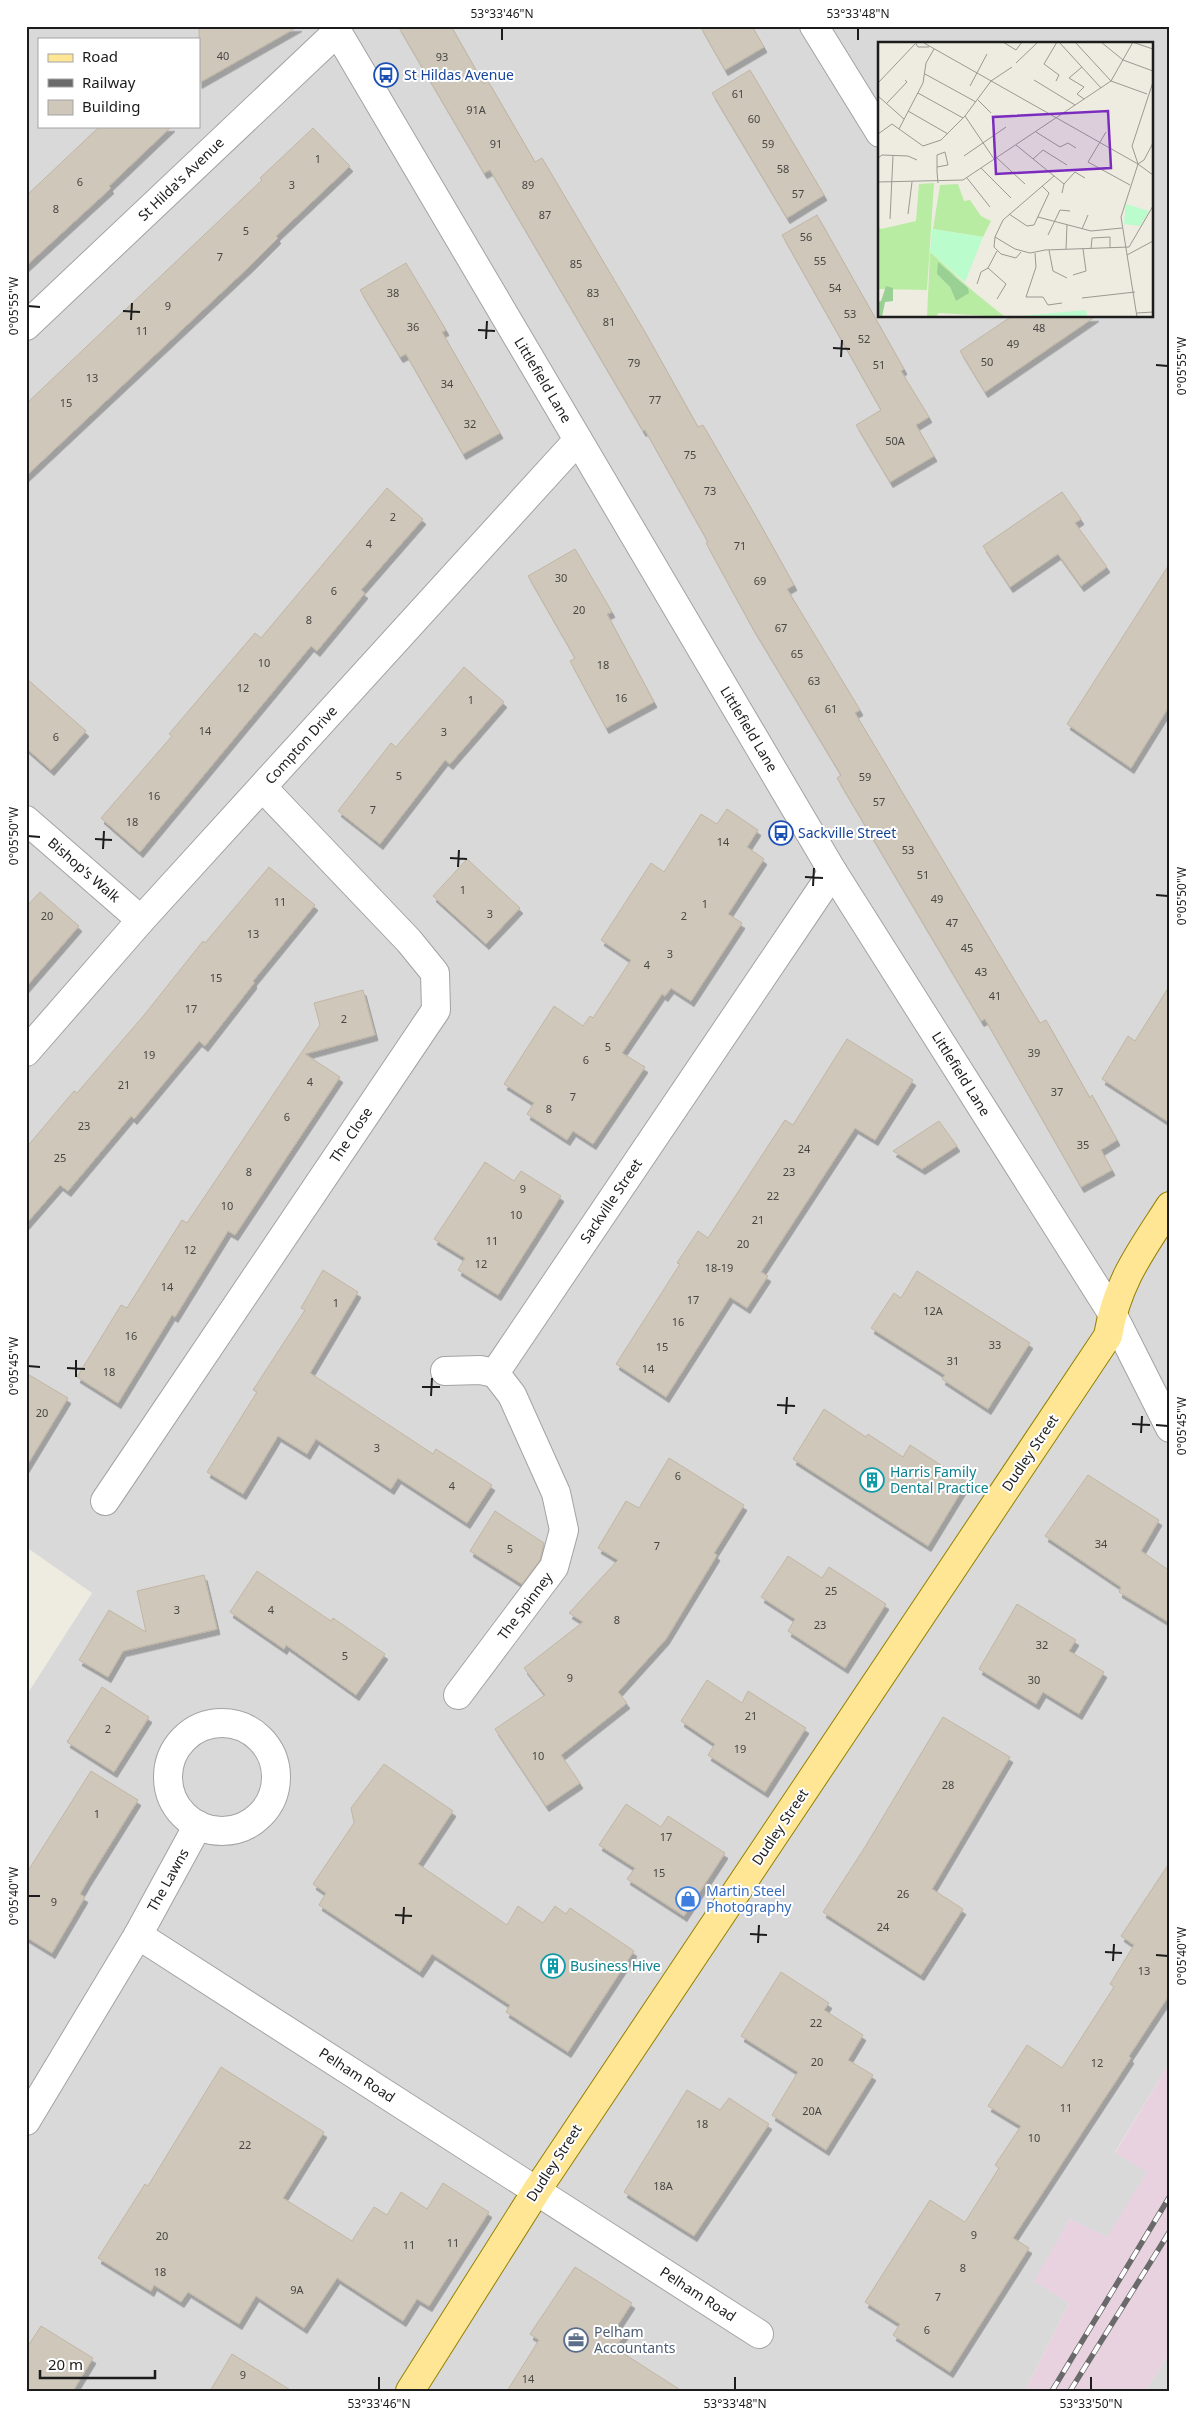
<svg xmlns="http://www.w3.org/2000/svg" width="1196" height="2417" font-family="'Noto Sans',sans-serif">
	<defs>
		<filter id="shadow"><feDropShadow dx="3" dy="5.5" stdDeviation="0" flood-color="#0004"/></filter>
	</defs>
	<rect width="100%" height="100%" fill="#eeece1"/>
	<!-- residential -->
	<g fill="#dad9d9" fill-rule="evenodd">
		<path d="M 26,26 L 1170,26 L 1170,2062 L 1115,2152 L 1148,2172 L 1107,2238 L 1070,2219 L 1035,2281 L 1069,2303 L 1025,2391 L 26,2391 L 26,1696 L 92,1593 L 26,1547 ZM 39,39 L 199,39 L 199,126 L 39,126 ZM 880,44 L 1152,44 L 1152,316 L 880,316 Z"/>
		<polygon points="1170,2353 1170,2391 1145,2391"/>
	</g>
	<!-- industrial -->
	<polygon fill="#e8d2e0" points="1170,2062 1170,2353 1145,2391 1025,2391 1069,2303 1034,2281 1070,2219 1107,2237 1147,2172 1115,2153"/>
	<!-- building -->
	<g fill="#cec7ba" stroke="#c1b6a3" filter="url(#shadow)">
		<polygon points="199,26 299,26 199,83"/>
		<polygon points="398,26 451,26 484,84 488,81 535,162 542,158 645,332 698,427 703,425 755,515 794,585 787,589 860,710 855,713 1040,1023 1046,1020 1090,1098 1092,1095 1117,1140 1101,1150 1112,1170 1081,1187 985,1019 981,1021 837,778 841,775 752,627 706,543 708,542 645,430 643,431 490,170 484,173"/>
		<polygon points="700,26 752,26 764,47 725,70"/>
		<polygon points="750,70 824,195 787,218 712,93"/>
		<polygon points="100,126 172,126 109,186 111,188 26,266 26,196"/>
		<polygon points="313,128 350,166 276,236 278,238 252,264 26,476 26,404 262,180 260,178"/>
		<polygon points="817,215 904,369 901,371 929,417 916,425 934,456 890,482 856,425 881,410 782,235"/>
		<polygon points="406,263 446,330 442,332 500,433 463,454 406,354 400,357 360,290"/>
		<polygon points="1012,316 1096,316 985,392 960,351"/>
		<polygon points="387,488 423,519 361,590 365,593 317,651 311,646 140,852 101,818 172,736 169,734 202,695 255,633 261,638"/>
		<polygon points="1062,492 1081,519 1075,523 1107,567 1081,586 1058,554 1010,587 983,546"/>
		<polygon points="575,549 612,612 607,614 654,702 606,728 570,661 575,658 528,576"/>
		<polygon points="1170,563 1170,705 1131,768 1067,724"/>
		<polygon points="464,667 504,702 450,764 445,760 380,844 338,811 391,743 396,747"/>
		<polygon points="26,678 86,731 51,770 26,748"/>
		<polygon points="727,809 758,830 747,847 764,859 728,914 742,923 691,1001 671,988 665,996 662,994 622,1053 645,1067 593,1144 573,1131 567,1140 527,1114 534,1103 504,1084 554,1006 583,1026 590,1016 593,1018 631,960 601,940 651,863 664,872 701,814 717,824"/>
		<polygon points="467,859 520,908 486,944 433,896"/>
		<polygon points="269,867 315,905 253,981 254,983 205,1046 199,1041 134,1119 131,1116 68,1191 60,1185 26,1224 26,1148 74,1091 77,1093 145,1014 203,941 205,943"/>
		<polygon points="40,892 79,926 26,987 26,907"/>
		<polygon points="1170,985 1170,1123 1102,1079 1128,1036 1135,1041"/>
		<polygon points="363,990 375,1035 305,1054 340,1077 235,1235 228,1231 175,1317 172,1315 118,1403 77,1377 121,1305 127,1308 182,1220 187,1223 320,1025 314,1003"/>
		<polygon points="847,1039 913,1080 875,1140 855,1128 761,1272 768,1276 747,1308 730,1297 666,1397 616,1364 680,1264 677,1263 698,1231 708,1238 785,1120 793,1125"/>
		<polygon points="939,1121 957,1146 922,1169 893,1151"/>
		<polygon points="485,1162 514,1181 521,1171 561,1196 498,1295 458,1270 465,1258 434,1239"/>
		<polygon points="323,1270 358,1292 310,1373 433,1454 436,1449 492,1485 467,1523 398,1478 391,1489 316,1439 307,1454 278,1436 243,1494 207,1472 257,1392 253,1390 305,1310 301,1308"/>
		<polygon points="917,1271 1030,1343 988,1409 942,1379 945,1375 871,1328 894,1293 901,1298"/>
		<polygon points="26,1373 68,1398 26,1467"/>
		<polygon points="824,1409 866,1437 868,1434 903,1457 910,1445 967,1482 928,1546 793,1459"/>
		<polygon points="669,1458 744,1505 714,1553 717,1555 666,1639 618,1692 627,1703 561,1755 580,1783 546,1806 495,1729 545,1695 524,1668 583,1622 569,1613 618,1560 598,1548 626,1501 639,1508"/>
		<polygon points="1088,1475 1159,1520 1141,1551 1170,1571 1170,1623 1119,1592 1121,1587 1045,1536"/>
		<polygon points="495,1511 544,1543 540,1560 522,1584 470,1551"/>
		<polygon points="788,1556 822,1578 829,1567 886,1604 845,1668 788,1631 795,1619 761,1597"/>
		<polygon points="257,1571 331,1621 333,1618 385,1654 356,1695 286,1645 284,1649 230,1612"/>
		<polygon points="204,1575 217,1629 123,1651 108,1677 79,1660 109,1610 146,1632 137,1591"/>
		<polygon points="1017,1604 1076,1640 1069,1651 1104,1672 1079,1714 1043,1692 1036,1704 979,1669"/>
		<polygon points="707,1680 742,1703 748,1691 806,1728 765,1792 708,1755 715,1744 681,1721"/>
		<polygon points="102,1687 149,1717 114,1772 67,1742"/>
		<polygon points="943,1717 1010,1757 932,1889 963,1909 921,1975 823,1912 865,1847"/>
		<polygon points="384,1764 453,1811 418,1864 507,1925 518,1906 543,1923 555,1906 566,1914 570,1908 634,1951 568,2052 506,2012 510,2005 432,1954 420,1972 319,1905 326,1893 313,1884 354,1823 351,1808"/>
		<polygon points="91,1771 138,1800 88,1880 80,1894 85,1897 52,1953 26,1937 26,1874"/>
		<polygon points="626,1804 661,1827 668,1816 725,1853 684,1916 627,1879 635,1868 599,1845"/>
		<polygon points="1170,1862 1170,1994 1129,2056 1131,2058 1013,2238 1029,2248 950,2372 893,2335 900,2324 865,2302 930,2200 965,2222 999,2168 995,2165 1021,2126 988,2106 1027,2045 1062,2068 1114,1987 1110,1984 1134,1945 1121,1936"/>
		<polygon points="781,1972 829,2003 824,2010 863,2035 848,2060 873,2075 826,2150 772,2115 798,2072 741,2036"/>
		<polygon points="221,2067 324,2132 283,2198 352,2241 374,2207 387,2215 401,2192 427,2209 443,2183 489,2212 429,2306 417,2299 403,2321 337,2278 304,2328 256,2296 239,2324 188,2292 181,2302 154,2285 151,2291 98,2258 145,2184 148,2186"/>
		<polygon points="687,2090 720,2110 729,2098 769,2124 694,2236 624,2192"/>
		<polygon points="575,2267 632,2303 617,2326 626,2332 615,2348 682,2391 507,2391 539,2340 530,2334"/>
		<polygon points="41,2326 93,2358 73,2391 26,2391 26,2349"/>
		<polygon points="232,2354 292,2391 210,2391"/>
	</g>
	<g fill="none" stroke-linecap="round" stroke-linejoin="round">
		<!-- street casing -->
		<g stroke="#a3a3a3" stroke-width="30">
			<g id="street">
				<polyline points="334,26 833,872 1112,1313 1170,1428"/>
				<polyline points="814,26 880,133"/>
				<polyline points="26,326 337,32"/>
				<polyline points="26,820 141,920"/>
				<polyline points="26,1052 141,920 578,440"/>
				<polyline points="445,1371 480,1370 495,1373"/>
				<polyline points="105,1501 436,1010 435,973 409,941 263,788"/>
				<polyline points="458,1695 554,1567 564,1530 556,1493 512,1395 495,1373 833,872"/>
				<circle cx="222" cy="1777" r="54"/>
				<polyline points="138,1935 198,1825"/>
				<polyline points="26,2121 138,1935 759,2334"/>
			</g>
		</g>
		<!-- primary casing -->
		<g stroke="#948000" stroke-width="30">
			<path id="primary" d="M 410,2391 L 537,2190 L 1108,1336 C 1117,1282 1141,1251 1170,1206"/>
		</g>
		<!-- street -->
		<use href="#street" stroke="#fff" stroke-width="28"/>
		<!-- primary -->
		<use href="#primary" stroke="#ffe695" stroke-width="28"/>
		<!-- rail casing -->
		<g stroke="#6a6a6a" stroke-width="5.5">
			<g id="rail">
				<polyline points="1052,2391 1170,2196"/>
				<polyline points="1070,2391 1170,2231"/>
			</g>
		</g>
		<!-- rail -->
		<use href="#rail" stroke="#fff" stroke-width="4" stroke-dasharray="11" stroke-linecap="butt"/>
	</g>
	<!-- ticks -->
	<path fill="none" stroke="#1c1c1c" stroke-width="2" d="M 502,40 L 502,28M 858,40 L 858,28M 28,306 L 40,307M 123,311 L 140,312M 131,320 L 132,303M 478,330 L 495,331M 486,339 L 487,321M 833,348 L 850,349M 841,357 L 842,340M 1156,365 L 1168,366M 28,836 L 40,837M 95,839 L 112,840M 103,849 L 104,831M 450,858 L 467,859M 458,867 L 459,850M 805,877 L 823,878M 813,886 L 814,868M 1156,895 L 1168,896M 28,1366 L 40,1367M 67,1368 L 85,1369M 76,1377 L 76,1360M 422,1387 L 440,1387M 431,1396 L 432,1378M 777,1405 L 795,1406M 786,1414 L 787,1397M 1132,1424 L 1150,1425M 1156,1425 L 1168,1426M 1141,1433 L 1142,1416M 28,1896 L 40,1896M 395,1915 L 412,1916M 403,1924 L 404,1907M 750,1934 L 767,1935M 758,1943 L 759,1925M 1105,1952 L 1122,1953M 1156,1955 L 1168,1956M 1113,1961 L 1114,1944M 379,2390 L 379,2377M 735,2390 L 735,2377M 1091,2390 L 1091,2377"/>
	<!-- icons -->
	<defs>
		<g id="bus-ring" transform="scale(1.25)"><circle r="9.5" fill="#fff" stroke="#1a4fb4" stroke-width="1.5"/><path d="M-5-6H5V4H4V6H2V4H-2V6H-4V4H-5ZM-3.5-4V0h7V-4ZM-3.5 1.2v1.5H-2V1.2ZM2 1.2v1.5H3.5V1.2Z" fill="#1a4fb4"/></g>
		<g id="building-ring" transform="scale(1.25)"><circle r="9.5" fill="#fff" stroke="#0f9aa8" stroke-width="1.5"/><path d="M-4-6H4V6H1V3H-1V6H-4ZM-2.5-4.3h1.7v1.8h-1.7ZM.8-4.3h1.7v1.8H.8ZM-2.5-1h1.7V.8h-1.7ZM.8-1h1.7V.8H.8Z" fill="#0f9aa8"/></g>
		<g id="shop-ring" transform="scale(1.25)"><circle r="9.5" fill="#fff" stroke="#3f7fe0" stroke-width="1.5"/><path d="M-5-2.5h2.3a2.7 3.5 0 0 1 5.4 0H5L5.5 6h-11ZM-1.5-2.5h3a1.5 2.3 0 0 0-3 0Z" fill="#3f7fe0"/></g>
		<g id="office-ring" transform="scale(1.25)"><circle r="9.5" fill="#fff" stroke="#5c6f8a" stroke-width="1.5"/><path d="M-6-3h4V-5.5h4V-3h4V5H-6ZM-1-4.5V-3h2v-1.5ZM-6 0V1H6V0Z" fill="#5c6f8a"/></g>
	</defs>
	<g fill-rule="evenodd">
		<use href="#bus-ring" x="386" y="75"/>
		<use href="#bus-ring" x="781" y="833"/>
		<use href="#building-ring" x="872" y="1480"/>
		<use href="#shop-ring" x="688" y="1899"/>
		<use href="#building-ring" x="553" y="1966"/>
		<use href="#office-ring" x="576" y="2340"/>
	</g>
	<g text-anchor="middle" stroke-width="4" stroke-linejoin="round" paint-order="stroke">
		<!-- number labels -->
		<g font-size="11" fill="#484744">
			<text x="223" y="60">40</text>
			<text x="442" y="61">93</text>
			<text x="738" y="98">61</text>
			<text x="476" y="114">91A</text>
			<text x="754" y="123">60</text>
			<text x="496" y="148">91</text>
			<text x="768" y="148">59</text>
			<text x="318" y="163">1</text>
			<text x="783" y="173">58</text>
			<text x="80" y="186">6</text>
			<text x="292" y="189">3</text>
			<text x="528" y="189">89</text>
			<text x="798" y="198">57</text>
			<text x="56" y="213">8</text>
			<text x="545" y="219">87</text>
			<text x="246" y="235">5</text>
			<text x="806" y="241">56</text>
			<text x="220" y="261">7</text>
			<text x="820" y="265">55</text>
			<text x="576" y="268">85</text>
			<text x="835" y="292">54</text>
			<text x="393" y="297">38</text>
			<text x="593" y="297">83</text>
			<text x="168" y="310">9</text>
			<text x="850" y="318">53</text>
			<text x="609" y="326">81</text>
			<text x="413" y="331">36</text>
			<text x="1039" y="332">48</text>
			<text x="142" y="335">11</text>
			<text x="864" y="343">52</text>
			<text x="1013" y="348">49</text>
			<text x="987" y="366">50</text>
			<text x="634" y="367">79</text>
			<text x="879" y="369">51</text>
			<text x="92" y="382">13</text>
			<text x="447" y="388">34</text>
			<text x="655" y="404">77</text>
			<text x="66" y="407">15</text>
			<text x="470" y="428">32</text>
			<text x="895" y="445">50A</text>
			<text x="690" y="459">75</text>
			<text x="710" y="495">73</text>
			<text x="393" y="521">2</text>
			<text x="369" y="548">4</text>
			<text x="740" y="550">71</text>
			<text x="561" y="582">30</text>
			<text x="760" y="585">69</text>
			<text x="334" y="595">6</text>
			<text x="579" y="614">20</text>
			<text x="309" y="624">8</text>
			<text x="781" y="632">67</text>
			<text x="797" y="658">65</text>
			<text x="264" y="667">10</text>
			<text x="603" y="669">18</text>
			<text x="814" y="685">63</text>
			<text x="243" y="692">12</text>
			<text x="621" y="702">16</text>
			<text x="471" y="704">1</text>
			<text x="831" y="713">61</text>
			<text x="205" y="735">14</text>
			<text x="444" y="736">3</text>
			<text x="56" y="741">6</text>
			<text x="399" y="780">5</text>
			<text x="865" y="781">59</text>
			<text x="154" y="800">16</text>
			<text x="879" y="806">57</text>
			<text x="373" y="814">7</text>
			<text x="132" y="826">18</text>
			<text x="723" y="846">14</text>
			<text x="908" y="854">53</text>
			<text x="923" y="879">51</text>
			<text x="463" y="894">1</text>
			<text x="937" y="903">49</text>
			<text x="280" y="906">11</text>
			<text x="705" y="908">1</text>
			<text x="490" y="918">3</text>
			<text x="47" y="920">20</text>
			<text x="684" y="920">2</text>
			<text x="952" y="927">47</text>
			<text x="253" y="938">13</text>
			<text x="967" y="952">45</text>
			<text x="670" y="958">3</text>
			<text x="647" y="969">4</text>
			<text x="981" y="976">43</text>
			<text x="216" y="982">15</text>
			<text x="995" y="1000">41</text>
			<text x="191" y="1013">17</text>
			<text x="344" y="1023">2</text>
			<text x="608" y="1051">5</text>
			<text x="1034" y="1057">39</text>
			<text x="149" y="1059">19</text>
			<text x="586" y="1064">6</text>
			<text x="310" y="1086">4</text>
			<text x="124" y="1089">21</text>
			<text x="1057" y="1096">37</text>
			<text x="573" y="1101">7</text>
			<text x="549" y="1113">8</text>
			<text x="287" y="1121">6</text>
			<text x="84" y="1130">23</text>
			<text x="1083" y="1149">35</text>
			<text x="804" y="1153">24</text>
			<text x="60" y="1162">25</text>
			<text x="249" y="1176">8</text>
			<text x="789" y="1176">23</text>
			<text x="523" y="1193">9</text>
			<text x="773" y="1200">22</text>
			<text x="227" y="1210">10</text>
			<text x="516" y="1219">10</text>
			<text x="758" y="1224">21</text>
			<text x="492" y="1245">11</text>
			<text x="743" y="1248">20</text>
			<text x="190" y="1254">12</text>
			<text x="481" y="1268">12</text>
			<text x="719" y="1272">18-19</text>
			<text x="167" y="1291">14</text>
			<text x="693" y="1304">17</text>
			<text x="336" y="1307">1</text>
			<text x="933" y="1315">12A</text>
			<text x="678" y="1326">16</text>
			<text x="131" y="1340">16</text>
			<text x="995" y="1349">33</text>
			<text x="662" y="1351">15</text>
			<text x="953" y="1365">31</text>
			<text x="648" y="1373">14</text>
			<text x="109" y="1376">18</text>
			<text x="42" y="1417">20</text>
			<text x="377" y="1452">3</text>
			<text x="678" y="1480">6</text>
			<text x="452" y="1490">4</text>
			<text x="1101" y="1548">34</text>
			<text x="657" y="1550">7</text>
			<text x="510" y="1553">5</text>
			<text x="831" y="1595">25</text>
			<text x="177" y="1614">3</text>
			<text x="271" y="1614">4</text>
			<text x="617" y="1624">8</text>
			<text x="820" y="1629">23</text>
			<text x="1042" y="1649">32</text>
			<text x="345" y="1660">5</text>
			<text x="570" y="1682">9</text>
			<text x="1034" y="1684">30</text>
			<text x="751" y="1720">21</text>
			<text x="108" y="1733">2</text>
			<text x="740" y="1753">19</text>
			<text x="538" y="1760">10</text>
			<text x="948" y="1789">28</text>
			<text x="97" y="1818">1</text>
			<text x="666" y="1841">17</text>
			<text x="659" y="1877">15</text>
			<text x="903" y="1898">26</text>
			<text x="54" y="1906">9</text>
			<text x="883" y="1931">24</text>
			<text x="1144" y="1975">13</text>
			<text x="816" y="2027">22</text>
			<text x="817" y="2066">20</text>
			<text x="1097" y="2067">12</text>
			<text x="1066" y="2112">11</text>
			<text x="812" y="2115">20A</text>
			<text x="702" y="2128">18</text>
			<text x="1034" y="2142">10</text>
			<text x="245" y="2149">22</text>
			<text x="663" y="2190">18A</text>
			<text x="974" y="2239">9</text>
			<text x="162" y="2240">20</text>
			<text x="453" y="2247">11</text>
			<text x="409" y="2249">11</text>
			<text x="963" y="2272">8</text>
			<text x="160" y="2276">18</text>
			<text x="297" y="2294">9A</text>
			<text x="938" y="2301">7</text>
			<text x="927" y="2334">6</text>
			<text x="243" y="2379">9</text>
			<text x="528" y="2383">14</text>
		</g>
		<!-- transit labels -->
		<g font-size="14" fill="#164399" stroke="#fff" text-anchor="start">
			<text x="404" y="80">St Hildas Avenue</text>
			<text x="798" y="838">Sackville Street</text>
		</g>
		<!-- street labels -->
		<g font-size="14" fill="#1c1c1c" stroke="#fff">
			<text transform="translate(181 179) rotate(-44)" y="5">St Hilda's Avenue</text>
			<text transform="translate(543 380) rotate(59)" y="5">Littlefield Lane</text>
			<text transform="translate(749 729) rotate(59)" y="5">Littlefield Lane</text>
			<text transform="translate(301 745) rotate(-48)" y="5">Compton Drive</text>
			<text transform="translate(84 870) rotate(41)" y="5">Bishop's Walk</text>
			<text transform="translate(961 1074) rotate(58)" y="5">Littlefield Lane</text>
			<text transform="translate(351 1135) rotate(-56)" y="5">The Close</text>
			<text transform="translate(611 1201) rotate(-56)" y="5">Sackville Street</text>
			<text transform="translate(1030 1453) rotate(-56)" y="5">Dudley Street</text>
			<text transform="translate(525 1606) rotate(-53)" y="5">The Spinney</text>
			<text transform="translate(780 1827) rotate(-56)" y="5">Dudley Street</text>
			<text transform="translate(168 1880) rotate(-61)" y="5">The Lawns</text>
			<text transform="translate(357 2075) rotate(33)" y="5">Pelham Road</text>
			<text transform="translate(554 2163) rotate(-57)" y="5">Dudley Street</text>
			<text transform="translate(698 2294) rotate(33)" y="5">Pelham Road</text>
		</g>
		<!-- culture labels -->
		<g font-size="14" fill="#0d838f" stroke="#fff" text-anchor="start">
			<text x="890" y="1477">Harris Family<tspan x="890" dy="16">Dental Practice</tspan></text>
			<text x="570" y="1971">Business Hive</text>
		</g>
		<!-- shop labels -->
		<g font-size="14" fill="#366cbe" stroke="#fff" text-anchor="start">
			<text x="706" y="1896">Martin Steel<tspan x="706" dy="16">Photography</tspan></text>
		</g>
		<!-- service labels -->
		<g font-size="14" fill="#4e5e75" stroke="#fff" text-anchor="start">
			<text x="594" y="2337">Pelham<tspan x="594" dy="16">Accountants</tspan></text>
		</g>
	</g>
	<!-- overview -->
	<g transform="translate(878 42)">
		<rect width="275" height="275" fill="#eeece1"/>
		<path d="M 56,141 L 49,248 L 0,247 L 0,184 L 3,187 L 38,179 L 41,142 ZM 80,142 L 86,159 L 92,158 L 103,174 L 113,179 L 105,195 L 55,187 L 62,143 ZM 52,210 L 96,250 L 127,275 L 60,271 L 59,275 L 49,275 ZM 59,232 L 77,234 L 90,246 L 78,259 L 72,245 Z" fill="#b9eca3" fill-rule="evenodd"/>
		<path d="M 60,220 L 90,246 L 91,251 L 78,259 L 72,245 L 59,232 ZM 8,244 L 15,246 L 15,259 L 7,260 L 4,275 L 0,275 L 0,260 L 3,259 Z" fill="#99d093"/>
		<path d="M 248,162 L 271,169 L 262,184 L 246,182 ZM 54,187 L 105,195 L 87,240 L 52,210 ZM 208,268 L 209,275 L 133,275 Z" fill="#bafccc"/>
		<path fill="none" stroke="#9a9992" stroke-width="1" d="M 37,0 L 40,5 L 51,5M 125,0 L 138,8 L 144,0M 181,0 L 223,46M 197,0 L 233,39 L 269,52M 223,0 L 245,18 L 275,29M 254,0 L 275,7M 46,1 L 260,122M 138,21 L 160,0M 204,25 L 191,36 L 206,45 L 199,52 L 206,57M 47,32 L 98,60M 156,38 L 197,63M 178,39 L 181,33 L 166,22 L 179,0M 275,40 L 254,104 L 260,122 L 275,133M 0,41 L 37,2M 92,44 L 109,12M 40,51 L 85,76M 0,54 L 26,77M 100,58 L 113,71M 9,61 L 29,40 L 27,38M 30,69 L 70,92M 87,74 L 116,117M 21,87 L 45,41 L 48,21 L 56,7M 158,90 L 182,105 L 190,101 L 198,106M 228,90 L 210,120 L 252,143M 0,92 L 14,82 L 45,104 L 63,98 L 87,74 L 113,39 L 134,25M 138,103 L 186,142M 86,114 L 128,85M 0,116 L 4,113 L 30,114 L 39,118M 119,116 L 147,142M 155,117 L 165,108 L 189,123M 260,122 L 266,118 L 275,101M 59,125 L 70,123 L 67,110 L 59,113 L 59,130 L 60,141M 103,126 L 133,156M 89,136 L 112,165M 0,140 L 85,138 L 233,39 L 255,0M 184,151 L 186,142 L 197,130 L 207,136M 30,172 L 34,140M 131,172 L 149,184 L 156,183 L 171,151 L 164,144M 160,175 L 213,189 L 244,186M 12,177 L 15,114M 204,187 L 210,173M 170,193 L 182,168 L 192,169M 117,195 L 137,207 L 152,211 L 167,208 L 251,205 L 275,164M 188,207 L 189,183M 213,207 L 214,196 L 232,195 L 232,206M 171,208 L 175,229 L 189,236M 143,210 L 138,216 L 123,212 L 116,205 L 117,195 L 125,178 L 176,134M 157,211 L 158,225 L 148,255 L 165,255 L 170,263 L 184,261M 249,213 L 275,199M 195,233 L 208,229 L 205,207M 99,242 L 103,230 L 110,226M 204,256 L 257,250M 119,257 L 128,242 L 110,226 L 119,209M 259,271 L 275,270M 259,275 L 243,175 L 260,122"/>
		<path fill="#7b2cbf" fill-opacity="0.15" stroke="#7b2cbf" stroke-width="2.5" d="M 230,69 L 233,126 L 118,132 L 115,75 Z"/>
		<rect width="275" height="275" fill="none" stroke="#1c1c1c" stroke-width="2.5"/>
	</g>
	<!-- border -->
	<rect width="1196" height="2417" fill="none" stroke="#ffffff" stroke-width="55"/>
	<!-- legend -->
	<rect x="38" y="38" width="162" height="90" fill="#ffffff" stroke="#a4a4a4"/>
	<rect x="48" y="54" width="25" height="8" fill="#ffe695" stroke="#a4a4a4"/>
	<text x="82" y="62" font-size="15" fill="#1c1c1c">Road</text>
	<rect x="48" y="79" width="25" height="8" fill="#6a6a6a" stroke="#a4a4a4"/>
	<text x="82" y="88" font-size="15" fill="#1c1c1c">Railway</text>
	<rect x="48" y="100" width="25" height="15" fill="#cec7ba" stroke="#a4a4a4"/>
	<text x="82" y="112" font-size="15" fill="#1c1c1c">Building</text>
	<!-- scale -->
	<path d="M40 2370v8h115v-8" fill="none" stroke="#1c1c1c" stroke-width="2.5"/>
	<text x="48" y="2370" font-size="15" fill="#1c1c1c" stroke="#ffffff" stroke-width="4" paint-order="stroke">20 m</text>
	<rect x="28" y="28" width="1140" height="2362" fill="none" stroke="#1c1c1c" stroke-width="2"/>
	<g font-size="12" text-anchor="middle" fill="#1c1c1c">
		<text x="502" y="18">53°33'46"N</text>
		<text x="858" y="18">53°33'48"N</text>
		<text transform="translate(14 306) rotate(-90)" y="4">0°05'55"W</text>
		<text transform="translate(1182 366) rotate(-90)" y="4">0°05'55"W</text>
		<text transform="translate(14 836) rotate(-90)" y="4">0°05'50"W</text>
		<text transform="translate(1182 896) rotate(-90)" y="4">0°05'50"W</text>
		<text transform="translate(14 1366) rotate(-90)" y="4">0°05'45"W</text>
		<text transform="translate(1182 1426) rotate(-90)" y="4">0°05'45"W</text>
		<text transform="translate(14 1896) rotate(-90)" y="4">0°05'40"W</text>
		<text transform="translate(1182 1956) rotate(-90)" y="4">0°05'40"W</text>
		<text x="379" y="2408">53°33'46"N</text>
		<text x="735" y="2408">53°33'48"N</text>
		<text x="1091" y="2408">53°33'50"N</text>
	</g>
</svg>
